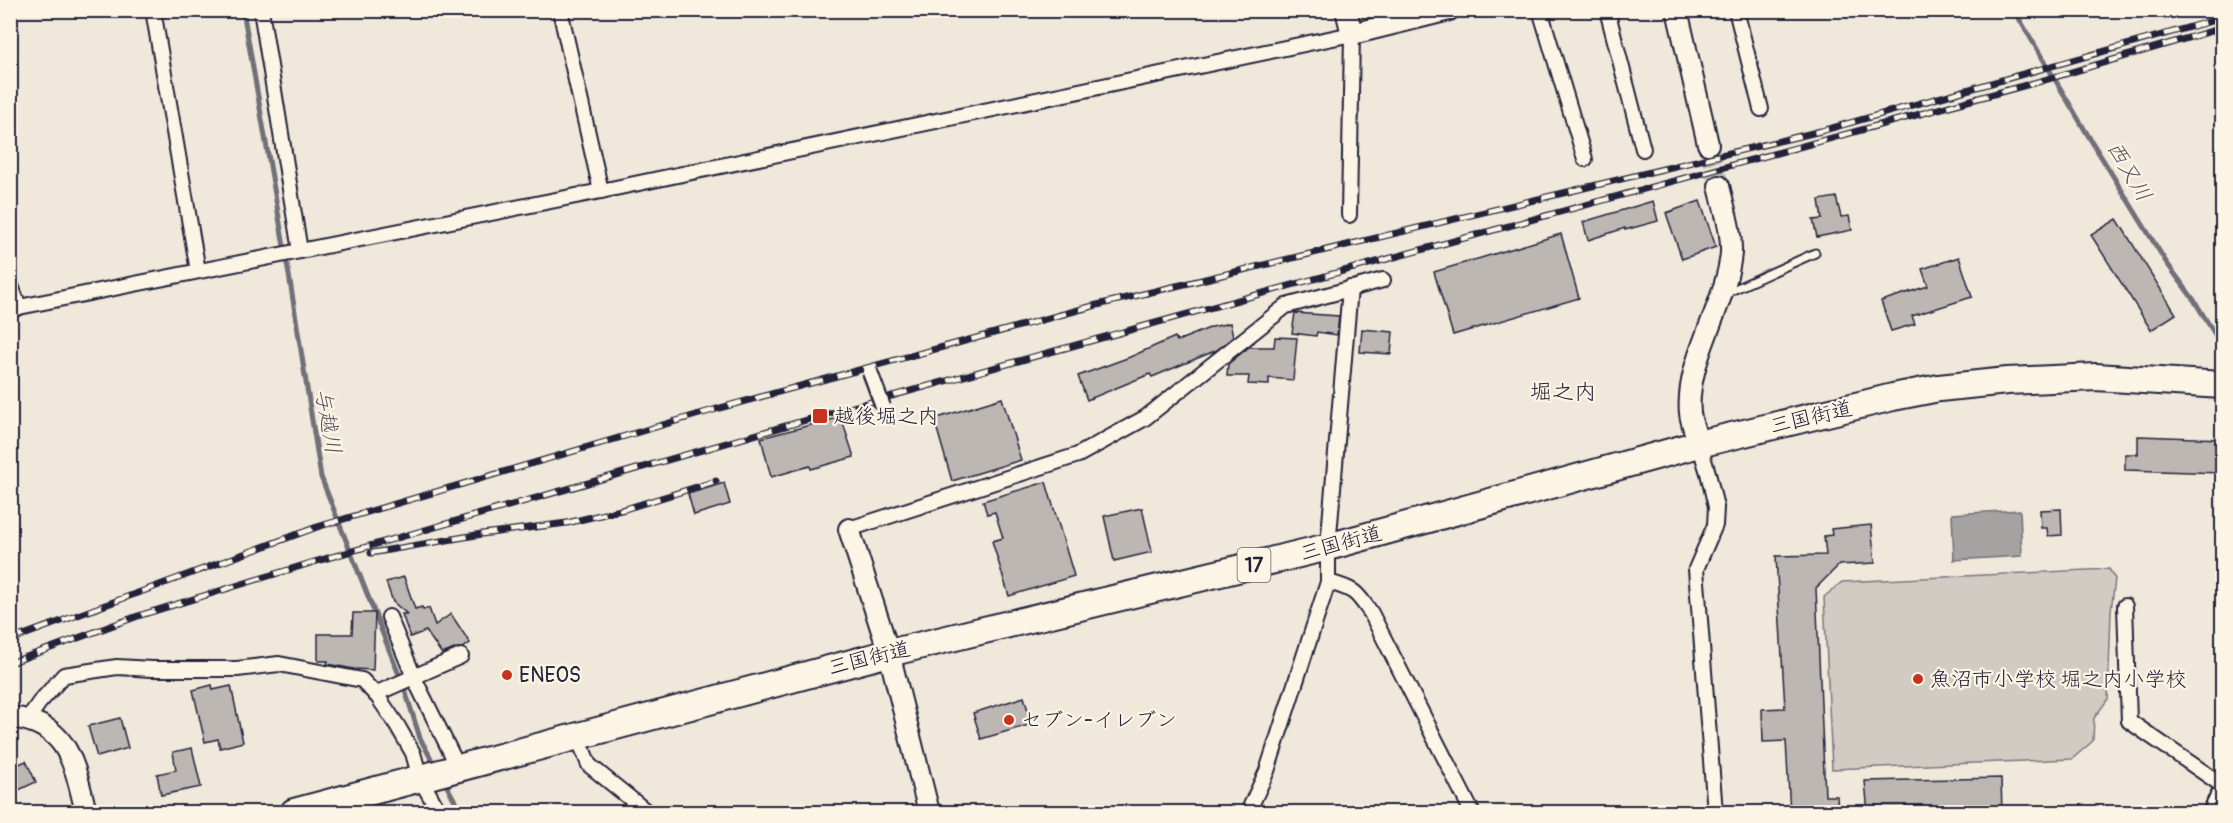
<svg xmlns="http://www.w3.org/2000/svg" width="2233" height="823" font-family="Pangolin,'Klee One',sans-serif">
	<rect width="100%" height="100%" fill="#efe8db"/>
	<filter id="ink" filterUnits="userSpaceOnUse"><feTurbulence type="fractalNoise" baseFrequency=".0167" numOctaves="2"/><feDisplacementMap in="SourceGraphic" scale="12" xChannelSelector="R" yChannelSelector="G"/><feConvolveMatrix kernelMatrix="1 2 1 2 8 2 1 2 1" color-interpolation-filters="sRGB"/></filter>
	<g filter="url(#ink)">
		<!-- green -->
		<polygon fill="#d1cbc3" stroke="#7a767f" stroke-width="1.5" points="2109,569 2115,579 2111,611 2108,699 2094,718 2093,741 2072,759 1832,769 1824,597 1842,582"/>
		<!-- water -->
		<polygon fill="#a6a2a2" stroke="#716f79" stroke-width="1.5" points="2020,510 2022,556 1954,560 1952,514"/>
		<g fill="none" stroke-linecap="round" stroke-linejoin="round">
			<!-- stream -->
			<g stroke="#716f79" stroke-width="5">
				<polyline points="243,10 290,281 321,477 405,690 420,738 435,766"/>
				<polyline points="2014,10 2092,142 2166,262 2194,300 2222,346"/>
				<polyline points="443,779 461,812"/>
			</g>
		</g>
		<!-- building -->
		<g fill="#bcb7b3" stroke="#22223b" stroke-width="1.5">
			<polygon points="1836,197 1841,217 1849,216 1852,230 1817,237 1813,220 1822,219 1819,200"/>
			<polygon points="1653,201 1658,221 1625,230 1625,228 1588,240 1583,222"/>
			<polygon points="1700,201 1716,247 1682,259 1666,213"/>
			<polygon points="2117,219 2176,314 2151,330 2091,235"/>
			<polygon points="1561,234 1579,298 1453,335 1434,272"/>
			<polygon points="1959,257 1972,297 1912,316 1915,324 1891,331 1881,301 1928,286 1922,269"/>
			<polygon points="1295,313 1339,316 1337,335 1317,332 1316,336 1292,333"/>
			<polygon points="1230,323 1233,337 1217,350 1152,377 1150,374 1087,400 1078,376 1130,357 1175,337 1177,341 1212,327"/>
			<polygon points="1362,329 1393,332 1391,354 1360,352"/>
			<polygon points="1275,337 1297,338 1293,380 1269,378 1269,385 1248,384 1249,376 1227,376 1228,364 1249,347 1274,347"/>
			<polygon points="1002,398 1021,460 952,481 934,419"/>
			<polygon points="841,417 854,457 811,469 810,466 771,477 761,438"/>
			<polygon points="2138,436 2223,439 2223,473 2125,470 2125,454 2138,454"/>
			<polygon points="1046,482 1074,576 1009,596 992,541 1003,538 995,512 987,514 983,501"/>
			<polygon points="724,483 730,504 694,515 688,494"/>
			<polygon points="1142,508 1152,552 1114,561 1104,516"/>
			<polygon points="2061,509 2062,535 2048,536 2047,528 2041,528 2040,510"/>
			<polygon points="1871,525 1875,563 1839,565 1816,588 1825,796 1837,796 1838,813 1790,813 1786,741 1763,742 1762,709 1785,708 1776,556 1826,555 1824,536 1832,535 1831,529"/>
			<polygon points="404,577 415,609 422,607 423,610 429,608 435,625 451,614 470,643 463,648 457,648 442,654 426,631 410,637 402,614 407,614 393,602 386,582"/>
			<polygon points="353,613 375,613 373,670 354,669 327,664 328,661 318,661 318,634 352,634"/>
			<polygon points="212,685 213,690 231,686 243,742 220,748 218,739 205,742 193,690"/>
			<polygon points="1024,697 1032,724 981,739 973,713"/>
			<polygon points="120,718 128,748 97,757 88,726"/>
			<polygon points="192,748 201,787 161,795 157,774 176,770 173,752"/>
			<polygon points="26,761 36,782 10,794 10,768"/>
			<polygon points="2001,778 2002,813 1868,813 1865,781"/>
		</g>
		<g fill="none" stroke-linecap="round" stroke-linejoin="round">
			<!-- secondary-tunnel -->
			<polyline stroke="#c6c0bb" stroke-width="20" stroke-dasharray="20 10" stroke-linecap="butt" points="1708,144 1719,186"/>
			<!-- lane casing -->
			<g stroke="#22223b" stroke-width="11">
				<polyline id="lane" points="1726,293 1815,253"/>
			</g>
			<!-- street casing -->
			<g stroke="#22223b" stroke-width="18">
				<g id="street">
					<polyline points="153,10 198,271"/>
					<polyline points="261,10 300,251"/>
					<polyline points="560,10 601,191"/>
					<polyline points="1540,10 1585,159"/>
					<polyline points="1607,10 1643,149"/>
					<polyline points="1736,10 1761,109"/>
					<polyline points="10,283 19,307"/>
					<polyline points="10,311 19,307 601,191 1352,34 1349,215"/>
					<polyline points="1699,444 1708,473 1716,507 1715,525 1696,569 1715,812"/>
					<polyline points="849,529 1078,455 1145,418 1286,306 1383,280"/>
					<path d="M 1328,582 C 1354,589 1356,591 1371,613 L 1472,812"/>
					<polyline points="2125,606 2129,721 2222,785"/>
					<polyline points="389,617 416,682 458,767"/>
					<polyline points="375,694 461,656"/>
					<polyline points="28,719 39,703 64,675 117,667 152,669 237,669 279,664 362,680 378,697 397,725 413,753 420,778 439,812"/>
					<polyline points="577,735 589,765 647,812"/>
					<polyline points="1248,812 1267,771 1328,582 1328,547 1350,288"/>
				</g>
			</g>
			<!-- secondary casing -->
			<g stroke="#22223b" stroke-width="24">
				<g id="secondary">
					<polyline points="1346,10 1352,34 1449,10"/>
					<polyline points="1677,10 1708,144"/>
					<path d="M 1699,444 C 1696,434 1691,423 1690,413 C 1685,361 1726,307 1731,253 C 1732,231 1724,208 1719,186"/>
					<polyline points="849,529 889,653 929,812"/>
					<path d="M 10,717 C 69,723 74,764 86,812"/>
				</g>
			</g>
			<!-- primary casing -->
			<g stroke="#22223b" stroke-width="27">
				<polyline id="primary" points="2215,812 2222,797"/>
			</g>
			<!-- highway casing -->
			<g stroke="#22223b" stroke-width="30">
				<polyline id="highway" points="294,812 889,653 1328,547 1699,444 1893,397 1939,388 2007,381 2096,377 2222,385"/>
			</g>
			<!-- lane -->
			<use href="#lane" stroke="#fcf5e5" stroke-width="7"/>
			<!-- street -->
			<use href="#street" stroke="#fcf5e5" stroke-width="14"/>
			<!-- secondary -->
			<use href="#secondary" stroke="#fcf5e5" stroke-width="20"/>
			<!-- primary -->
			<use href="#primary" stroke="#fcf5e5" stroke-width="22"/>
			<!-- highway -->
			<use href="#highway" stroke="#fcf5e5" stroke-width="26"/>
			<!-- rail casing -->
			<g stroke="#22223b" stroke-width="7">
				<g id="rail">
					<polyline points="371,553 482,534 567,523 625,509 716,481"/>
					<polyline points="10,640 317,527 720,408 1093,306 1821,131 2222,18"/>
					<polyline points="10,663 138,616 314,562 820,416 1292,285 2041,81 2222,28"/>
				</g>
			</g>
			<!-- rail -->
			<use href="#rail" stroke="#fcf5e5" stroke-width="4.5" stroke-dasharray="14" stroke-linecap="butt"/>
			<!-- street-bridge casing -->
			<g stroke="#22223b" stroke-width="18" stroke-linecap="butt">
				<polyline id="street-bridge" points="870,372 883,407"/>
			</g>
			<!-- street-bridge -->
			<use href="#street-bridge" stroke="#fcf5e5" stroke-width="14"/>
		</g>
	</g>
	<!-- markers -->
	<g fill="#c8321e" stroke="#fcf5e5" stroke-width="2">
		<rect x="812" y="408" width="16" height="16" rx="3"/>
		<circle cx="507" cy="675" r="6"/>
		<circle cx="1918" cy="679" r="6"/>
		<circle cx="1009" cy="720" r="6"/>
	</g>
	<g text-anchor="middle" stroke-width="4.5" stroke-linejoin="round" paint-order="stroke">
		<!-- shield labels -->
		<rect fill="#fcf5e5" stroke="#63616e" stroke-width="1.5" x="1237.5" y="548" width="33" height="34" rx="4.5"/>
		<g font-size="20" font-weight="bold" fill="#22223b">
			<text x="1254" y="572">17</text>
		</g>
		<!-- poi labels -->
		<g font-size="21" fill="#22223b" stroke="#fcf5e5" text-anchor="start">
			<text x="834" y="423">越後堀之内</text>
			<text x="519" y="682">ENEOS</text>
			<text x="1930" y="686">魚沼市小学校 堀之内小学校</text>
			<text x="1021" y="727">セブン-イレブン</text>
		</g>
		<!-- street labels -->
		<g font-size="21" fill="#22223b" stroke="#fcf5e5">
			<text transform="translate(1811 417) rotate(-13)" y="7">三国街道</text>
			<text transform="translate(1341 543) rotate(-15)" y="7">三国街道</text>
			<text transform="translate(869 658) rotate(-14)" y="7">三国街道</text>
		</g>
		<!-- water labels -->
		<g font-size="22" font-style="italic" fill="#575564" stroke="#fcf5e5">
			<text transform="translate(2130 171) rotate(59)" y="8">西又川</text>
			<text transform="translate(329 421) rotate(80)" y="8">与越川</text>
		</g>
		<!-- neighbourhood labels -->
		<g font-size="22" fill="#22223b" stroke="#fcf5e5">
			<text x="1563" y="399">堀之内</text>
		</g>
	</g>
	<!-- margin -->
	<rect width="2233" height="823" fill="none" stroke="#fcf5e5" stroke-width="36"/>
	<rect x="18" y="18" width="2197" height="787" fill="none" stroke="#22223b" stroke-width="2" filter="url(#ink)"/>
</svg>
